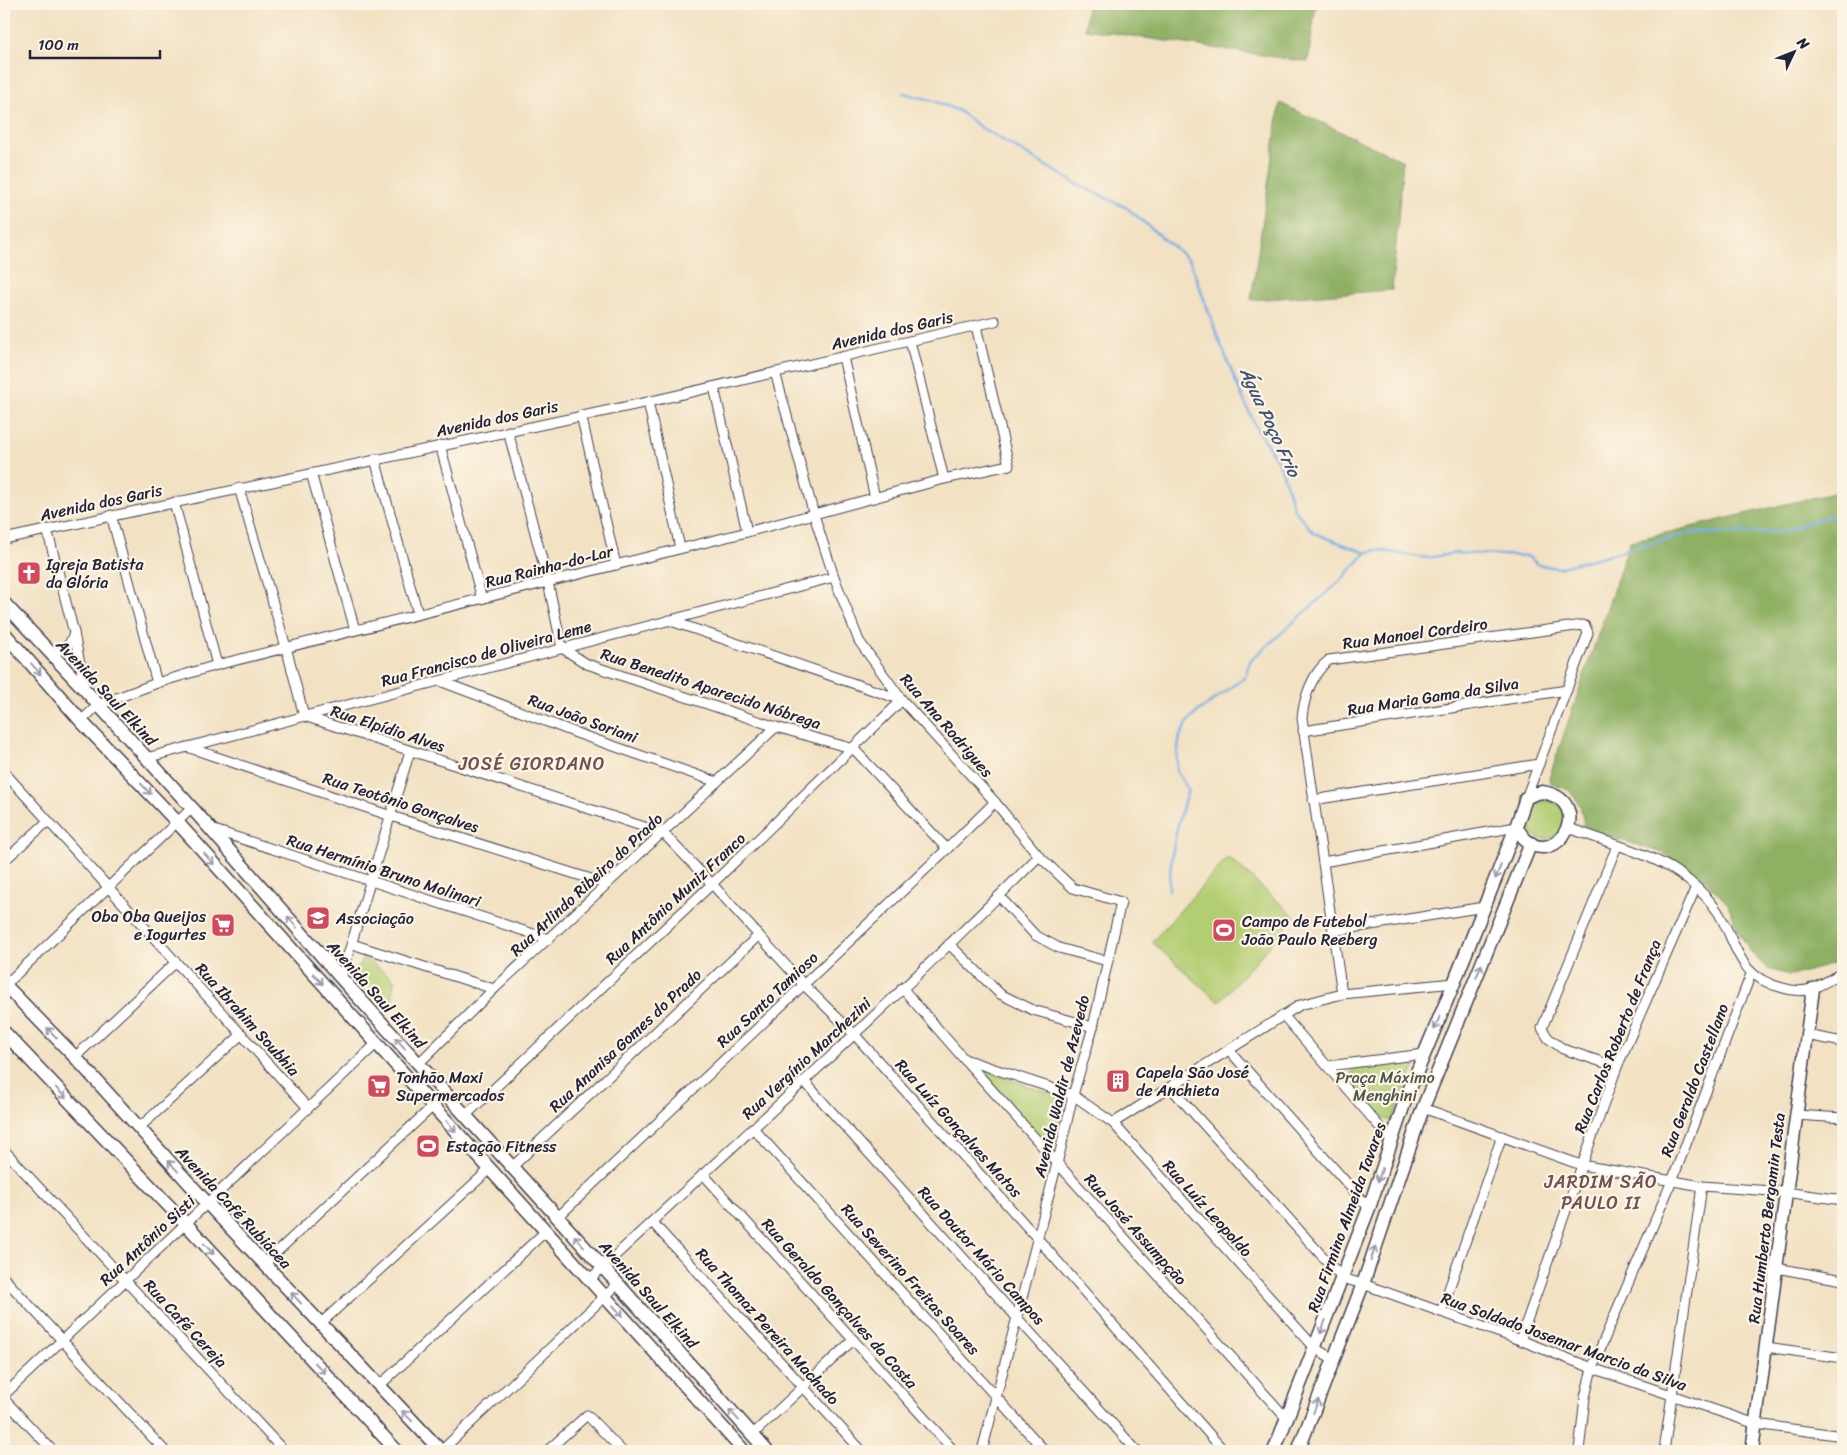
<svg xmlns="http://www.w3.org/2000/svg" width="1847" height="1455" font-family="Sriracha,sans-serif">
	<rect width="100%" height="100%" fill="#fcf5e5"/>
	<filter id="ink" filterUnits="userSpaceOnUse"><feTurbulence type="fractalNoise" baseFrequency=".02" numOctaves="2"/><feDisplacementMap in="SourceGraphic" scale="10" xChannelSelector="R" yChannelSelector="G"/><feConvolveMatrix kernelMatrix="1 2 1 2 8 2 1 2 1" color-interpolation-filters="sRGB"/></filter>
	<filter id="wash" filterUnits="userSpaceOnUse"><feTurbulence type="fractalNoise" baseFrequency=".0096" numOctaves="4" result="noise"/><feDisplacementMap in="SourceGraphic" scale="20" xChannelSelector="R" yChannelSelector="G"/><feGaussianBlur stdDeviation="1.12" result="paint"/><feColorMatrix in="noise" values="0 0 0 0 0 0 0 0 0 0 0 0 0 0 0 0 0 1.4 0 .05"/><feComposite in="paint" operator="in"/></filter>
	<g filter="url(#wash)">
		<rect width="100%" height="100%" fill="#f2e1c2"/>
		<!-- green -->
		<g fill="#b3cd72" stroke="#6a7856">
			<circle cx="1546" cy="820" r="19"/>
			<polygon points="1228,857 1295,917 1219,1002 1152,942"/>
			<polygon points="363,957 394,979 392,1008 361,979 357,970"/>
			<path d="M 1409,1060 L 1415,1066 L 1392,1121 C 1382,1120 1376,1112 1369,1106 C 1358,1095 1340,1079 1358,1066 Z"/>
			<polygon points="988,1073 992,1073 1062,1098 1064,1107 1056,1137 1050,1142 1042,1142 986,1078"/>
		</g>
		<!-- forest -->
		<g fill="#8eb064" stroke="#586950">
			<polygon points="1087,4 1316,4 1308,62 1085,29"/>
			<polygon points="1280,103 1403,161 1392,290 1251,300"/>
			<path d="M 1843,491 L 1843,961 L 1798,974 L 1789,975 L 1768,969 L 1760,962 L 1748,948 L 1738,931 L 1728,904 L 1704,879 L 1663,853 L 1585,829 L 1580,805 L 1569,790 L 1552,784 L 1549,778 L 1630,541 C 1701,526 1772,506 1843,491 Z"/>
		</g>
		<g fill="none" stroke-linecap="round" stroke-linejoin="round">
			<!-- stream -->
			<g stroke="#7aafe7" stroke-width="2.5">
				<polyline points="903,93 931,100 959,111 980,127 1075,183 1127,208 1190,261 1217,335 1241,394 1257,429 1280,465 1294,509 1314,533 1366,553 1376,550 1427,558 1457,553 1527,556 1539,565 1558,568 1691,533 1779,532 1843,512"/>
				<path d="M 1169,890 C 1170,855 1177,823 1188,790 L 1177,772 L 1177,756 L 1180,736 L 1189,720 L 1200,710 L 1245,677 L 1250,661 L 1339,582 L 1366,553"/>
			</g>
		</g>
	</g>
	<g filter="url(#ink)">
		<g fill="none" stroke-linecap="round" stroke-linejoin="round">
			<!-- street casing -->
			<g stroke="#413f4f" stroke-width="11">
				<g id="street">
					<polyline points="910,341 944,479"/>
					<polyline points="843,357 875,498"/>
					<polyline points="775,372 814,515 834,577 859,641 902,700 995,802 1039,856 1073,888 1121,902 1093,1027 1073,1095 1060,1152 982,1451"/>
					<polyline points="714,387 747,532"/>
					<polyline points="648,402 680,548"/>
					<polyline points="581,415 616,565"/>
					<polyline points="508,431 548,582 562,648 587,664 776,727 854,749 947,849"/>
					<polyline points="440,445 482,599"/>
					<polyline points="375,459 418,614"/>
					<polyline points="311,473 355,630"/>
					<polyline points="239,488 286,647 304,716 663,833 712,884 804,985 854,1034 1038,1239 1224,1451"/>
					<polyline points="174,502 217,665"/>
					<polyline points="111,515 157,683"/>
					<polyline points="47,529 74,633 85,689"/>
					<polyline points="4,539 648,402 995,321"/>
					<path d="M 48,651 C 63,653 70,646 74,633"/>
					<polyline points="440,681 579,734 717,782"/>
					<polyline points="81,721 98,705 157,683 217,665 747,532 944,479 1009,465 976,326"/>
					<polyline points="1303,731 1567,690"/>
					<polyline points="187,747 391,816 607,884"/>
					<polyline points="146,758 834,577"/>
					<polyline points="4,772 308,1108"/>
					<polyline points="1313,800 1539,764"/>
					<path d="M 1569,828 C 1608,843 1657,854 1689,881 C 1700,890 1710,900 1718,912 C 1739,947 1736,976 1783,988 C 1792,991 1805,992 1813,988 C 1824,984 1834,977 1843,972"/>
					<polyline points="211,829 549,939"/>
					<polyline points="4,861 47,822"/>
					<polyline points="1323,862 1516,827"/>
					<polyline points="999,896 1035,935 1059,948 1107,961"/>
					<polyline points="1333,931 1484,907"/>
					<polyline points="352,944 494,989"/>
					<polyline points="949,944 1000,994 1033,1010 1093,1027"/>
					<polyline points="341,978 410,751"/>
					<polyline points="4,986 192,808"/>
					<polyline points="902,988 964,1059 1073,1095 1113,1123 1315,1348 1333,1359"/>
					<path d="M 1342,994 L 1302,718 C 1304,698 1312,673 1329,660 L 1583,625 L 1585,626 L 1588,633 L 1526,798"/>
					<polyline points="1283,1015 1391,1140"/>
					<polyline points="1806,1035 1843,1042"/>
					<polyline points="1229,1050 1369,1208"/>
					<polyline points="75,1057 176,962"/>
					<polyline points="965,1060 1287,1419"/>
					<polyline points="418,1064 494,989 776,727"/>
					<polyline points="1328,1066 1424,1054"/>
					<polyline points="1617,1067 1563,1049 1548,1038 1542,1028 1617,846"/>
					<polyline points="804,1081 1137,1451"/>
					<polyline points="1171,1088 1342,1278 1363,1284 1520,1340 1592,1368 1756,1424 1843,1436"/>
					<polyline points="1423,1108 1581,1165 1702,1186 1785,1192 1843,1200"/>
					<polyline points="466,1115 712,884 902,700 668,620"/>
					<polyline points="1795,1115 1843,1118"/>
					<polyline points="1113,1123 1300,1005 1342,994 1454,983"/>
					<polyline points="139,1128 242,1034"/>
					<polyline points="753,1128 1045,1451"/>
					<polyline points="4,1150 284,1451"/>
					<polyline points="512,1167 759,935"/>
					<polyline points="703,1174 954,1451"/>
					<polyline points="558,1217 947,849 995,802"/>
					<polyline points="652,1222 862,1451"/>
					<polyline points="264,1264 433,1106"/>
					<polyline points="1776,1268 1843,1280"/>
					<polyline points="4,1278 165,1451"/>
					<path d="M 589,1280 C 740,1139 894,1002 1039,856"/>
					<polyline points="1441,1312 1502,1136"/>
					<polyline points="320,1324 490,1169"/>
					<polyline points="1520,1340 1617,1067 1696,887"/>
					<polyline points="1766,1347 1843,1358"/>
					<polyline points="379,1386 546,1231"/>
					<polyline points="4,1395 376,1044"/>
					<polyline points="4,1399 53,1451"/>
					<polyline points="752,1435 853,1340"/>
					<polyline points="441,1451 618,1284"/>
					<polyline points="547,1451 587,1415 622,1451"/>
					<polyline points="1579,1451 1585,1397 1592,1368 1672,1181 1751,974"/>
					<polyline points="1664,1451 1702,1186"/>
				</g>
			</g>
			<!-- secondary casing -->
			<g stroke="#413f4f" stroke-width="15">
				<g id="secondary">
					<polyline points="4,603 85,690 192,808 341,978 618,1284 767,1451"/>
					<polyline points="4,633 81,721 177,822 744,1451"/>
					<path d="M 1542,792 C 1597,801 1557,870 1525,839 C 1522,836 1519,831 1516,827 L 1526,798 L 1534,794 Z"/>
					<polyline points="4,984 75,1057 207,1203 441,1451"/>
					<polyline points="4,1032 186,1224 397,1451"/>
					<polyline points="1274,1451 1369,1208 1406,1098 1454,983 1516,827"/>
					<polyline points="1298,1451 1363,1284 1423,1108 1531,843"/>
					<polyline points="1752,1451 1813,989"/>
				</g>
			</g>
			<!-- street -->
			<use href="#street" stroke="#fff" stroke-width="9"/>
			<!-- secondary -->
			<use href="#secondary" stroke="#fff" stroke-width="12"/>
		</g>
		<!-- one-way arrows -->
		<defs><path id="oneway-shaft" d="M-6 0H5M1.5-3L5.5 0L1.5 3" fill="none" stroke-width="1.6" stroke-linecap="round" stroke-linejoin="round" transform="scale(1.25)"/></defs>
		<g stroke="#9c9ca7">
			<use href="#oneway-shaft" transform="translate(36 669) rotate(49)"/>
			<use href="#oneway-shaft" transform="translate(146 789) rotate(47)"/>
			<use href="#oneway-shaft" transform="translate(209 859) rotate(48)"/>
			<use href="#oneway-shaft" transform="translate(1498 872) rotate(112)"/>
			<use href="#oneway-shaft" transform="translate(292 922) rotate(-131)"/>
			<use href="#oneway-shaft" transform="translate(1479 971) rotate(-68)"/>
			<use href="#oneway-shaft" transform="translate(318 979) rotate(48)"/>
			<use href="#oneway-shaft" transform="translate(1437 1023) rotate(113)"/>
			<use href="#oneway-shaft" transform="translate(52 1033) rotate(-134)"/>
			<use href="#oneway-shaft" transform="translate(400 1043) rotate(-132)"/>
			<use href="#oneway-shaft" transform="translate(61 1093) rotate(46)"/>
			<use href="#oneway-shaft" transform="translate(451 1126) rotate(48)"/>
			<use href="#oneway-shaft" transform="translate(173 1166) rotate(-132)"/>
			<use href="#oneway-shaft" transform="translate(1380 1175) rotate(108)"/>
			<use href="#oneway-shaft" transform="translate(579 1241) rotate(-132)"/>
			<use href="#oneway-shaft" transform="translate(209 1249) rotate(47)"/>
			<use href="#oneway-shaft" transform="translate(1373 1254) rotate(-71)"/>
			<use href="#oneway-shaft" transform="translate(296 1298) rotate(-133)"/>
			<use href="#oneway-shaft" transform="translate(618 1311) rotate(48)"/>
			<use href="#oneway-shaft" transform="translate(1323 1327) rotate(111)"/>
			<use href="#oneway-shaft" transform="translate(320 1368) rotate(47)"/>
			<use href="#oneway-shaft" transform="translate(1316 1406) rotate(-69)"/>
			<use href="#oneway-shaft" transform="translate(734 1415) rotate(-132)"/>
			<use href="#oneway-shaft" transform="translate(407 1416) rotate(-134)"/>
		</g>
	</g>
	<!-- icons -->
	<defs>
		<g id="church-square" transform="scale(1.25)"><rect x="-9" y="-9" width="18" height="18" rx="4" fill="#d1495b" stroke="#fcf5e5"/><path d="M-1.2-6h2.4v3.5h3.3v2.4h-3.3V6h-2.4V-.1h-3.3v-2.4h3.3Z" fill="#fff"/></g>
		<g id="school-square" transform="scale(1.25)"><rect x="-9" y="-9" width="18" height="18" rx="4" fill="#d1495b" stroke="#fcf5e5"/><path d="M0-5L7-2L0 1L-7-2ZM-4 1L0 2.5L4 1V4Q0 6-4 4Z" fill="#fff"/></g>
		<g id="supermarket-square" transform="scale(1.25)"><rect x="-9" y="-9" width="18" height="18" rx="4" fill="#d1495b" stroke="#fcf5e5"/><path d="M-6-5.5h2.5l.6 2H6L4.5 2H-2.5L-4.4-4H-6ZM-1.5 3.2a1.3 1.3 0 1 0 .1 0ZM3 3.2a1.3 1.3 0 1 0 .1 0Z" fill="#fff"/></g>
		<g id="stadium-square" transform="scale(1.25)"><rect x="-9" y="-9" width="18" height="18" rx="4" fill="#d1495b" stroke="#fcf5e5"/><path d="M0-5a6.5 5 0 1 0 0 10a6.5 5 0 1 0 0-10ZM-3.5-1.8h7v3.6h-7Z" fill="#fff"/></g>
		<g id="building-square" transform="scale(1.25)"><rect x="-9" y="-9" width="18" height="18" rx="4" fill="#d1495b" stroke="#fcf5e5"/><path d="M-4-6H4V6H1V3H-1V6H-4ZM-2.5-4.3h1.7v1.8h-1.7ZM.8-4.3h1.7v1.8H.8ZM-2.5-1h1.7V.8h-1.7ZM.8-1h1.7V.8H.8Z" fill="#fff"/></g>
	</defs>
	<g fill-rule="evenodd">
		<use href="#church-square" x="29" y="573"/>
		<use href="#school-square" x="318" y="918"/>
		<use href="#supermarket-square" x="223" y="925"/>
		<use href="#stadium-square" x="1224" y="930"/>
		<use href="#building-square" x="1118" y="1081"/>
		<use href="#supermarket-square" x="379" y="1086"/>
		<use href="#stadium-square" x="428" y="1146"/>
	</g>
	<g text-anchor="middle" stroke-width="4.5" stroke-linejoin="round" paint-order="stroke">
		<!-- street labels -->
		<g font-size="16" fill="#22223b" stroke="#fcf5e5">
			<text transform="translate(892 330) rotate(-13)" y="6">Avenida dos Garis</text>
			<text transform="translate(497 418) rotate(-12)" y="6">Avenida dos Garis</text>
			<text transform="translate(101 502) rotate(-12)" y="6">Avenida dos Garis</text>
			<text transform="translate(549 566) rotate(-14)" y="6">Rua Rainha-do-Lar</text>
			<text transform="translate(1415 633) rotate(-8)" y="6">Rua Manoel Cordeiro</text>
			<text transform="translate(486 653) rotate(-15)" y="6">Rua Francisco de Oliveira Leme</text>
			<text transform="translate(711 688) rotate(18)" y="6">Rua Benedito Aparecido Nóbrega</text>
			<text transform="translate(107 692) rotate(47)" y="6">Avenida Saul Elkind</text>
			<text transform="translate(1433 696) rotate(-9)" y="6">Rua Maria Gama da Silva</text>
			<text transform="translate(583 718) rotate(20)" y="6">Rua João Soriani</text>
			<text transform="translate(947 725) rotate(49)" y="6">Rua Ana Rodrigues</text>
			<text transform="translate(388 728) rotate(18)" y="6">Rua Elpídio Alves</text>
			<text transform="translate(401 802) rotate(18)" y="6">Rua Teotônio Gonçalves</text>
			<text transform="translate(384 870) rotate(18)" y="6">Rua Hermínio Bruno Molinari</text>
			<text transform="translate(586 884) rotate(-43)" y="6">Rua Arlindo Ribeiro do Prado</text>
			<text transform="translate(675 898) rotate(-43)" y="6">Rua Antônio Muniz Franco</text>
			<text transform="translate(377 994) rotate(48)" y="6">Avenida Saul Elkind</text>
			<text transform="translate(767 999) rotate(-43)" y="6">Rua Santo Tamioso</text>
			<text transform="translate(248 1019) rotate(48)" y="6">Rua Ibrahim Soubhia</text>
			<text transform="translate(1617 1036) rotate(-68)" y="6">Rua Carlos Roberto de França</text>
			<text transform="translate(625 1040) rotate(-43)" y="6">Rua Ananisa Gomes do Prado</text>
			<text transform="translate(806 1058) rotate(-43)" y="6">Rua Vergínio Marchezini</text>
			<text transform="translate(1694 1080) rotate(-69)" y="6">Rua Geraldo Castellano</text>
			<text transform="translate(1061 1086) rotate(-76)" y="6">Avenida Waldir de Azevedo</text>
			<text transform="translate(959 1128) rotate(48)" y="6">Rua Luíz Gonçalves Matos</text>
			<text transform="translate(234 1207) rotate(47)" y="6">Avenida Café Rubiácea</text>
			<text transform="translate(1208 1208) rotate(48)" y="6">Rua Luíz Leopoldo</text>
			<text transform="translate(1346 1217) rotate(-70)" y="6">Rua Firmino Almeida Tavares</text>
			<text transform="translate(1766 1218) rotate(-83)" y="6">Rua Humberto Bergamin Testa</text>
			<text transform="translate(1136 1229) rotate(48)" y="6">Rua José Assumpção</text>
			<text transform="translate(147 1240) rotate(-43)" y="6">Rua Antônio Sisti</text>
			<text transform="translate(982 1255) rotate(48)" y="6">Rua Doutor Mário Campos</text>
			<text transform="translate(911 1279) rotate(48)" y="6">Rua Severino Freitas Soares</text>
			<text transform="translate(649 1294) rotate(48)" y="6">Avenida Saul Elkind</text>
			<text transform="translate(840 1303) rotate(48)" y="6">Rua Geraldo Gonçalves da Costa</text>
			<text transform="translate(186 1323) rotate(47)" y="6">Rua Café Cereja</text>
			<text transform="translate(768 1326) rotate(48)" y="6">Rua Thomaz Pereira Machado</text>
			<text transform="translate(1564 1341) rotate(20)" y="6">Rua Soldado Josemar Marcio da Silva</text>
		</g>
		<!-- poi labels -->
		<g font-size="16" fill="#22223b" stroke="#fcf5e5" text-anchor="start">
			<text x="46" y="570">Igreja Batista<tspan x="46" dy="18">da Glória</tspan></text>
			<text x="206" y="922" text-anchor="end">Oba Oba Queijos<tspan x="206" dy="18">e Iogurtes</tspan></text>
			<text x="336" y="924">Associação</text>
			<text x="1242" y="927">Campo de Futebol<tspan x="1242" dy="18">João Paulo Reeberg</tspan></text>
			<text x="1136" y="1078">Capela São José<tspan x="1136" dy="18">de Anchieta</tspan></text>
			<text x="396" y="1083">Tonhão Maxi<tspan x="396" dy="18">Supermercados</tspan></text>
			<text x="446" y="1152">Estação Fitness</text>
		</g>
		<!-- park labels -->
		<g font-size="16" fill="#4e554c" stroke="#fcf5e5">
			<text x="1385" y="1083">Praça Máximo<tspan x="1385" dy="18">Menghini</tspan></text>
		</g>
		<!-- water labels -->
		<g font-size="18" font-style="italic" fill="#415377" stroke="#fcf5e5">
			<text transform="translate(1270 422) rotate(65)" y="6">Água Poço Frio</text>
		</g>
		<!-- neighbourhood labels -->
		<g font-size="18" letter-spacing="1" fill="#6d5454" stroke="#fcf5e5">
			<text x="532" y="770">JOSÉ GIORDANO</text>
			<text x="1601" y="1188">JARDIM SÃO<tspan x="1601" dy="21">PAULO II</tspan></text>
		</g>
	</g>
	<!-- margin -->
	<rect width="1847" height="1455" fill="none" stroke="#fcf5e5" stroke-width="20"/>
	<!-- north arrow -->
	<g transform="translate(1794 52) rotate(47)" stroke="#fcf5e5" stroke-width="4" paint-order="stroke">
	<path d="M0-4L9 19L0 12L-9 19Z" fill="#22223b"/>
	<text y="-8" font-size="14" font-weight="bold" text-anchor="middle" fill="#22223b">N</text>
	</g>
	<!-- scale -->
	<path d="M30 50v8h130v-8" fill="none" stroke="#22223b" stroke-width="2.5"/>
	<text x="38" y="50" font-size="15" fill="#22223b" stroke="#fcf5e5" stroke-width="4" paint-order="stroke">100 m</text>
</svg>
